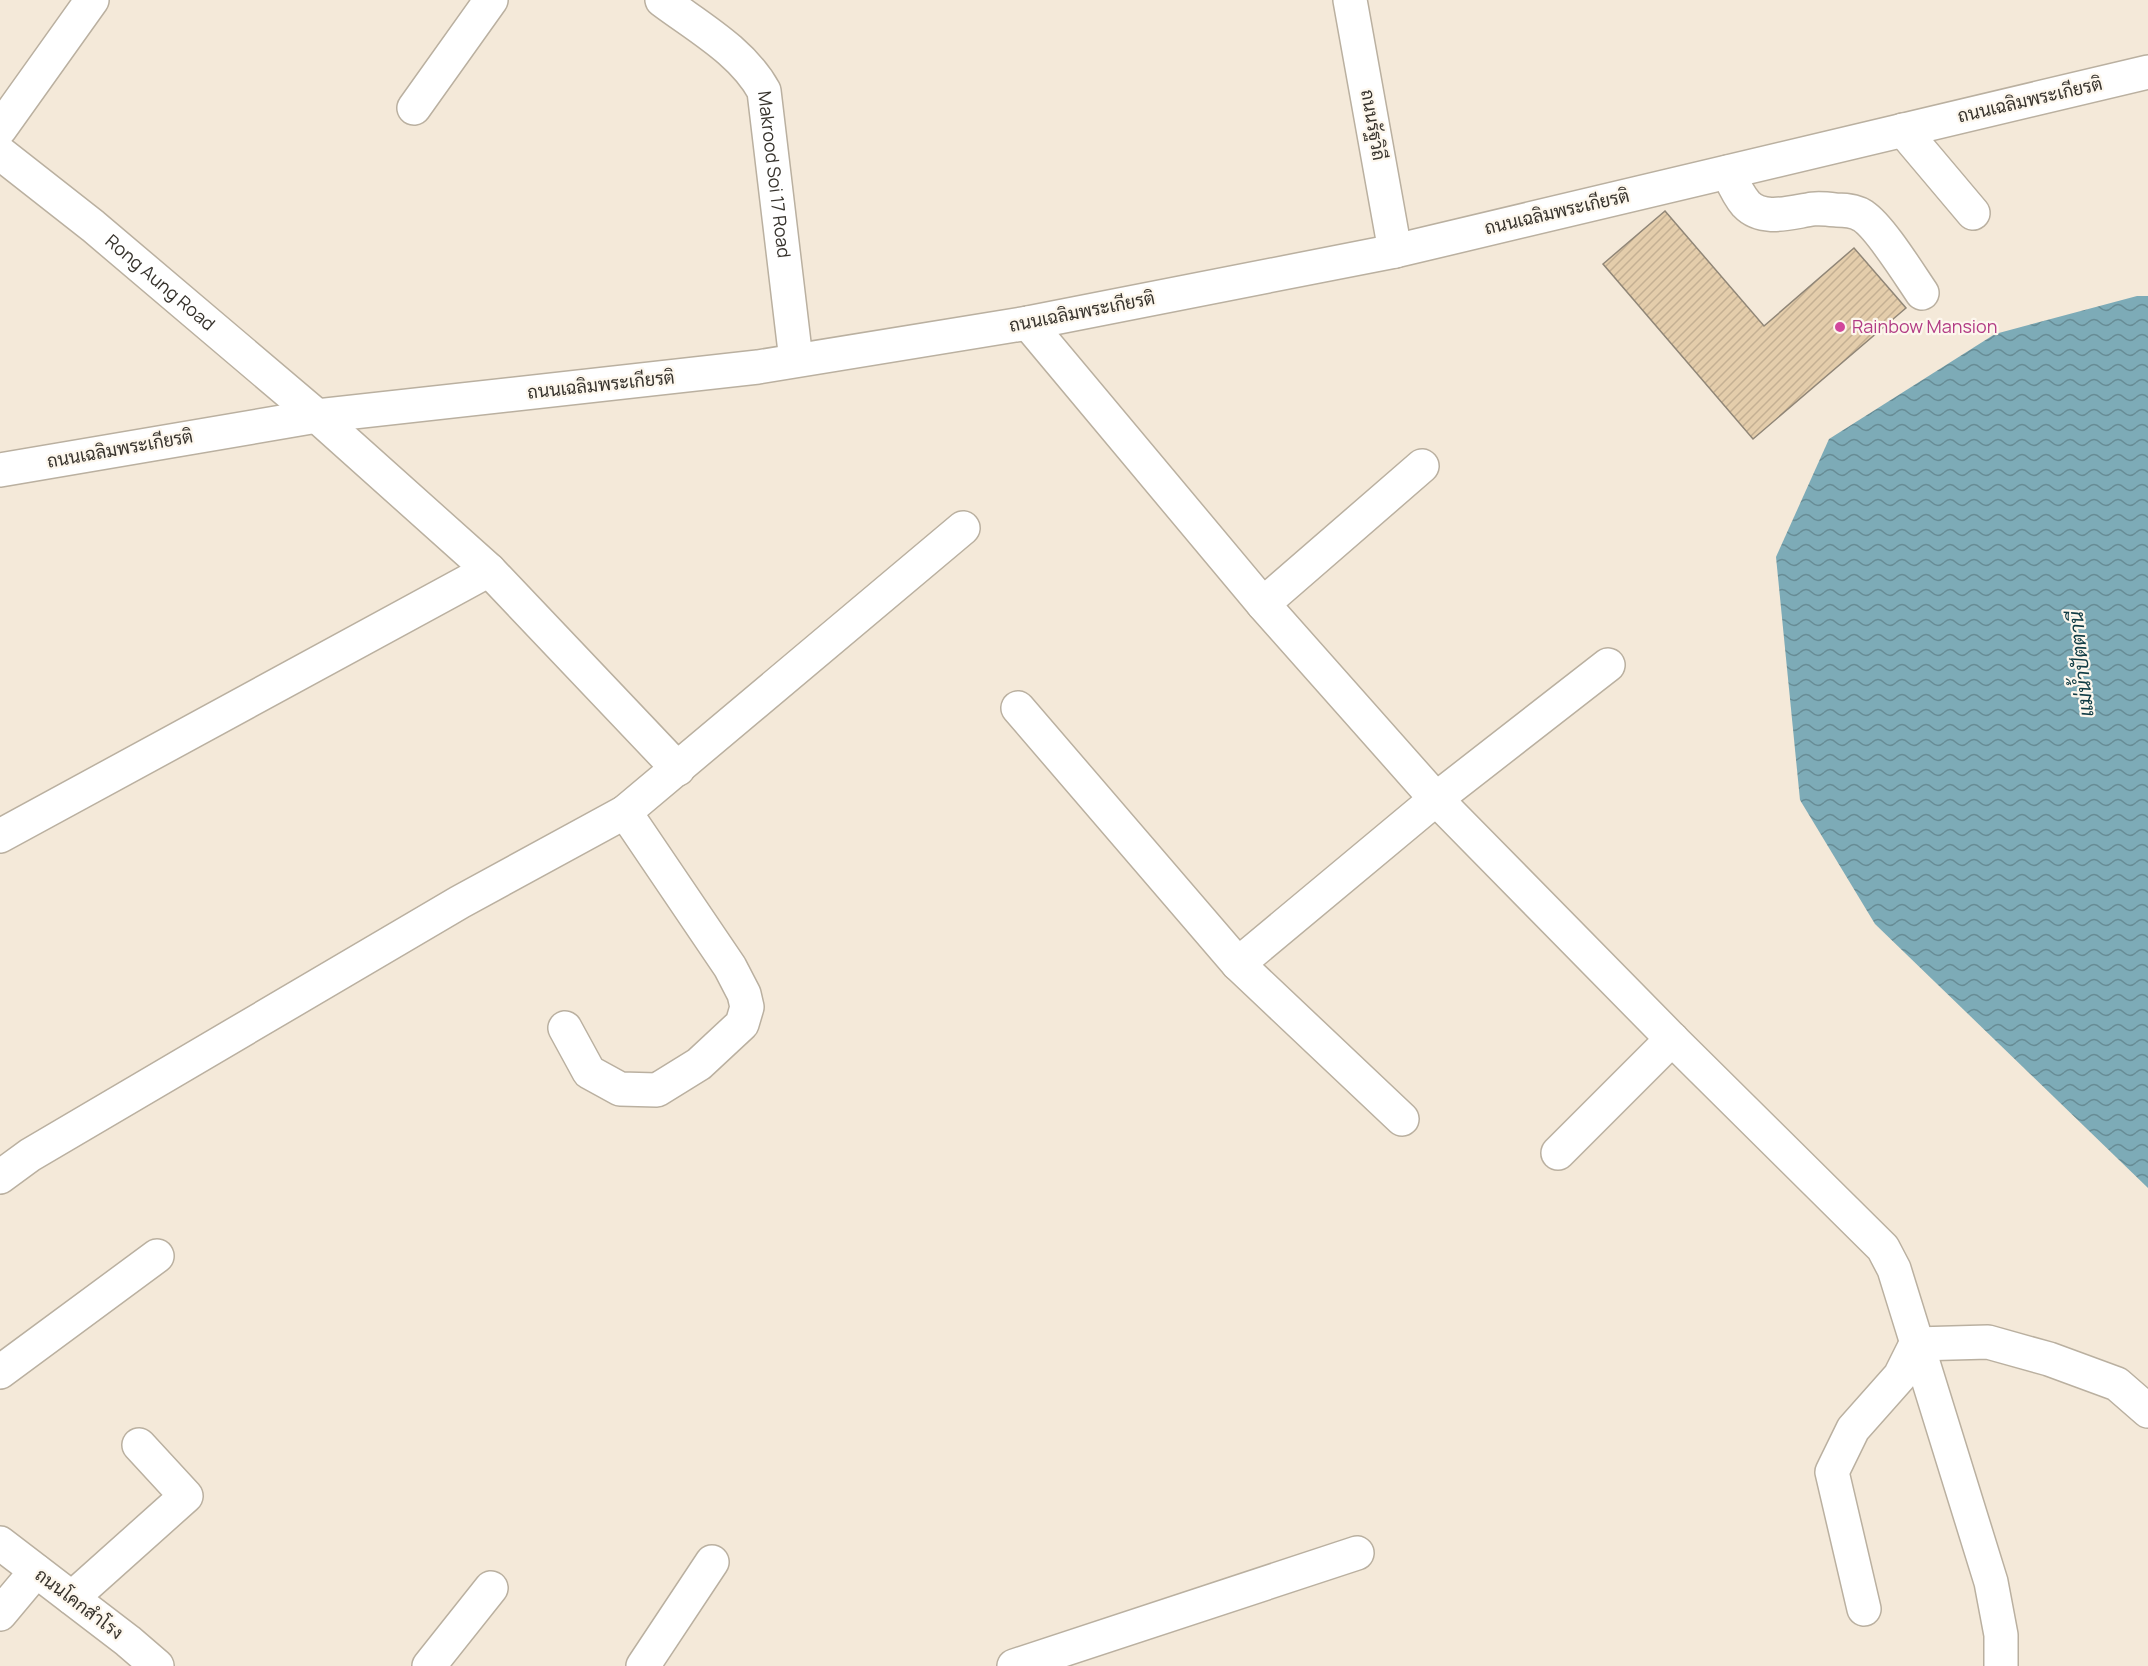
<svg xmlns="http://www.w3.org/2000/svg" width="2148" height="1666" font-family="Manrope,Sarabun,sans-serif">
	<defs>
		<pattern id="water-waves" width="16" height="10" patternUnits="userSpaceOnUse" patternTransform="scale(1.5)"><rect width="16" height="10" fill="#7dabb7"/><path d="M0 5q4-4 8 0t8 0" fill="none" stroke="#678c95"/></pattern>
		<pattern id="building-hatch" width="6" height="6" patternUnits="userSpaceOnUse" patternTransform="scale(1.5)"><rect width="6" height="6" fill="#e4cdab"/><path d="M-1 1l2-2M0 6l6-6M5 7l2-2" fill="none" stroke="#c4b093"/></pattern>
	</defs>
	<rect width="100%" height="100%" fill="#f4e9d9"/>
	<!-- water -->
	<polygon fill="url(#water-waves)" points="2137,296 2148,296 2148,1188 1875,924 1800,800 1776,557 1829,439 1995,334"/>
	<!-- building -->
	<polygon fill="url(#building-hatch)" stroke="#908677" stroke-width="1.5" points="1665,211 1764,326 1854,248 1906,308 1753,439 1603,264"/>
	<g fill="none" stroke-linecap="round" stroke-linejoin="round">
		<!-- minor casing -->
		<g stroke="#bab0a0" stroke-width="36">
			<g id="minor">
				<path id="s1" d="M 662,0 C 698,27 742,51 764,91 L 796,360"/>
				<polyline points="1350,0 1395,251"/>
				<polyline points="414,108 491,0"/>
				<polyline points="0,129 92,0"/>
				<polyline points="1903,130 1973,213"/>
				<path id="s2" d="M 0,153 L 93,226 L 317,416 L 489,570 L 678,769"/>
				<path d="M 1728,172 C 1733,183 1738,195 1746,204 C 1763,222 1791,212 1813,209 C 1820,208 1828,209 1836,210 C 1844,210 1856,211 1863,216 C 1880,227 1909,274 1922,293"/>
				<polyline points="1028,323 1263,604 1436,799 1672,1039 1883,1248 1894,1269 1991,1582 2001,1635 2001,1666"/>
				<polyline points="0,470 317,416 758,367 1028,323 1395,251 2148,72"/>
				<polyline points="1263,604 1422,466"/>
				<polyline points="1018,708 1238,964 1402,1119"/>
				<polyline points="0,836 489,570"/>
				<polyline points="1238,964 1436,799 1608,665"/>
				<polyline points="565,1028 589,1072 620,1089 657,1090 699,1064 742,1024 747,1007 744,994 730,967 625,812"/>
				<polyline points="1558,1153 1672,1039"/>
				<polyline points="0,1177 30,1155 460,902 625,812 963,528"/>
				<polyline points="0,1372 157,1256"/>
				<polyline points="0,1543 128,1641 157,1666"/>
				<polyline points="72,1598 186,1496 139,1445"/>
				<polyline points="1864,1609 1832,1472 1853,1429 1900,1376 1916,1344 1988,1342 2049,1359 2117,1384 2148,1411"/>
				<polyline points="0,1614 36,1571"/>
				<polyline points="429,1666 491,1588"/>
				<polyline points="643,1666 712,1562"/>
				<polyline points="1014,1666 1357,1553"/>
			</g>
		</g>
		<!-- minor -->
		<use href="#minor" stroke="#fff" stroke-width="33"/>
	</g>
	<!-- markers -->
	<circle fill="#d1479c" stroke="#fdf7ed" stroke-width="2" cx="1840" cy="327" r="6"/>
	<g text-anchor="middle" stroke-width="4.5" stroke-linejoin="round" paint-order="stroke">
		<!-- street labels -->
		<g font-size="18" fill="#37332d" stroke="#fdf7ed">
			<text transform="translate(2030 100) rotate(-13)" y="6">ถนนเฉลิมพระเกียรติ</text>
			<text transform="translate(1373 125) rotate(80)" y="6">ถนนรัฐวิถี</text>
			<text dy="6" stroke="none"><textPath href="#s1" startOffset="222">Makrood Soi 17 Road</textPath></text>
			<text transform="translate(1557 212) rotate(-13)" y="6">ถนนเฉลิมพระเกียรติ</text>
			<text dy="6" stroke="none"><textPath href="#s2" startOffset="206">Rong Aung Road</textPath></text>
			<text transform="translate(1082 312) rotate(-11)" y="6">ถนนเฉลิมพระเกียรติ</text>
			<text transform="translate(601 385) rotate(-6)" y="6">ถนนเฉลิมพระเกียรติ</text>
			<text transform="translate(120 449) rotate(-10)" y="6">ถนนเฉลิมพระเกียรติ</text>
			<text transform="translate(79 1604) rotate(37)" y="6">ถนนโคกสำโรง</text>
		</g>
		<!-- hotel labels -->
		<g font-size="18" fill="#b23c85" stroke="#fdf7ed" text-anchor="start">
			<text x="1852" y="333">Rainbow Mansion</text>
		</g>
		<!-- water labels -->
		<g font-size="20" font-style="italic" fill="#0f3b44" stroke="#fdf7ed">
			<text transform="translate(2081 664) rotate(-96)" y="7">แม่น้ำปัตตานี</text>
		</g>
	</g>
</svg>
